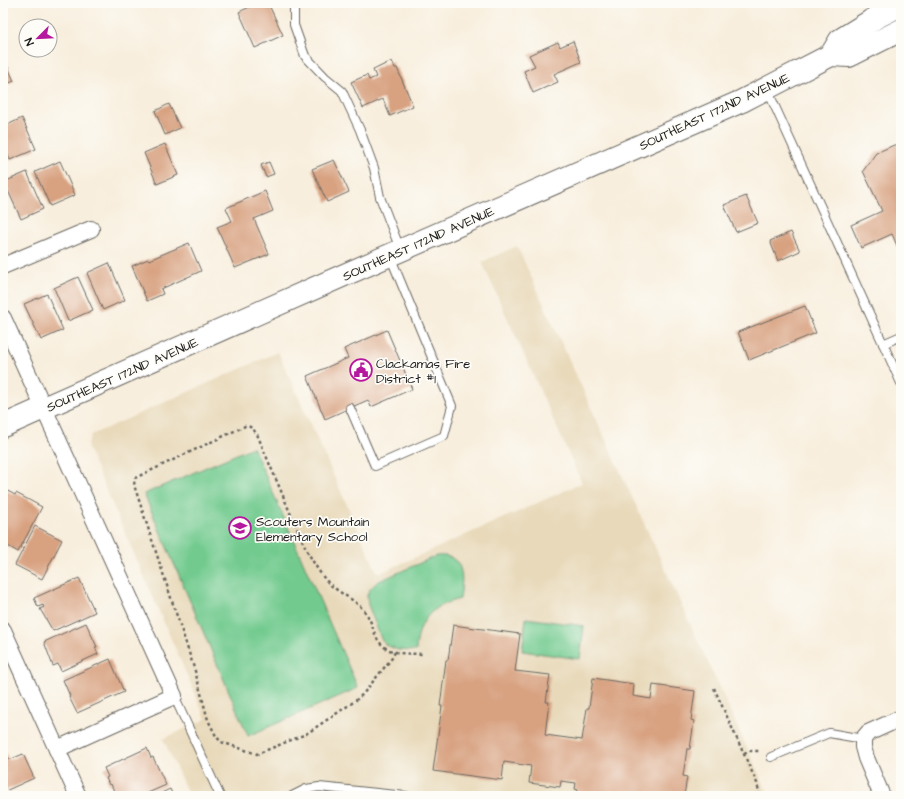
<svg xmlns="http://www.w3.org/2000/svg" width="904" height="799" font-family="'Architects Daughter',sans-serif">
	<rect width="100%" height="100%" fill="#fdfcf7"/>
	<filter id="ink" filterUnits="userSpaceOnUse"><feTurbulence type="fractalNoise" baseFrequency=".025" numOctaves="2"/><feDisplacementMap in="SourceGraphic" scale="8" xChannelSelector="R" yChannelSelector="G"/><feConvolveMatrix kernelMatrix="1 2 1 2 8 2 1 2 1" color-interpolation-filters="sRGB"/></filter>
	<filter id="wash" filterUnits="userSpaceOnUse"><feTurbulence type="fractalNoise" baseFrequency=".012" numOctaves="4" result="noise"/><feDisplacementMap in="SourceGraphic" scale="16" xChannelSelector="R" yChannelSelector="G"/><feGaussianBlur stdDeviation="0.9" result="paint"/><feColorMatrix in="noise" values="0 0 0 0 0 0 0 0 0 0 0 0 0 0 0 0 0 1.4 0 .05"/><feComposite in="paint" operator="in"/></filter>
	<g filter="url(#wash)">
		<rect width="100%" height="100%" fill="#f8eedd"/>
		<!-- built -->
		<polygon fill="#e8d9ba" points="517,246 769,796 189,796 163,739 206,719 87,446 91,435 278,352 378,574 582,483 482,262"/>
		<!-- green -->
		<g fill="#72ca8f" stroke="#477356">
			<polygon points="253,447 358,688 248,736 144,494"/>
			<path d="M 436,556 C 466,553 463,579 460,599 C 430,606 418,621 416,651 L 398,650 L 386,645 L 382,641 L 368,605 L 367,595 L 370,589 L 377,582 Z"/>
			<polygon points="526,618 584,626 580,659 522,651"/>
		</g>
		<g id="blocks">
			<!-- building -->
			<g fill="#d8a281">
				<polygon points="258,3 268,3 283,35 255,48 239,12"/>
				<polygon points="573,41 581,62 554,74 558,82 533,93 524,71 535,66 529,55 558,42 560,47"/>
				<polygon points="3,56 14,81 3,86"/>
				<polygon points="392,61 395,68 397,68 413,106 390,116 383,99 363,108 351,82 367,75 369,80 376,77 373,70"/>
				<polygon points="169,104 180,128 165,135 155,111"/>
				<polygon points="22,118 36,149 10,160 3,145 3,127"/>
				<polygon points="165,144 178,175 157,184 144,153"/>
				<polygon points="894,145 901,145 901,255 892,234 861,248 851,225 882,211 863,171 876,153"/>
				<polygon points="334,160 349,192 327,202 312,169"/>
				<polygon points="60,161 75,195 50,206 35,172"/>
				<polygon points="269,162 274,174 266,177 261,165"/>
				<polygon points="27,172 43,209 21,219 4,182"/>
				<polygon points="265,191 273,211 254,219 269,254 235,268 217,227 232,221 226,208"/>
				<polygon points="746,196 758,223 736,232 724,205"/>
				<polygon points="791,232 800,251 778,261 770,241"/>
				<polygon points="189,243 201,271 161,289 163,294 147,301 132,266 148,259 149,260"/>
				<polygon points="109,263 125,300 103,310 87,273"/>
				<polygon points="78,277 93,310 68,321 54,288"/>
				<polygon points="47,294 63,330 41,340 24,304"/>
				<polygon points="805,306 816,333 749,360 738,332"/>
				<polygon points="387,330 412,389 371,407 368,400 325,419 307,376 348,358 344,349"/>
				<polygon points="6,490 15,495 16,493 42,507 18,552 3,543 3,496"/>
				<polygon points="35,526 62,540 42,579 15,565"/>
				<polygon points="79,578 95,612 53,631 40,609 44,607 43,605 38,607 34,598"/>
				<polygon points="86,623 97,647 95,647 98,654 61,671 58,664 53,666 44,642"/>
				<polygon points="453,625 520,634 515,671 550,675 546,702 549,702 545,735 582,740 587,708 589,708 593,678 634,684 633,696 651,699 653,685 695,691 691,720 694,721 690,749 687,749 683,776 687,777 684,796 577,796 578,790 575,789 576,783 561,781 560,787 529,783 531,766 504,762 502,780 433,771 442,706 440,706 446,660 448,660"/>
				<polygon points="110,659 124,692 77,713 69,697 70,696 63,680"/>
				<polygon points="3,747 9,760 23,754 34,778 3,792"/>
				<polygon points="147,748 151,758 153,757 166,785 141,796 116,796 111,784 109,785 106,778 108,777 104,768"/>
				<polygon points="170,789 173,796 155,796"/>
			</g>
		</g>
	</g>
	<g filter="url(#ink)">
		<use href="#blocks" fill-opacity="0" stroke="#696660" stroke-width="1"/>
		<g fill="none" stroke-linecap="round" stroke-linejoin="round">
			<!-- lane casing -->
			<g stroke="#696660" stroke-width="10">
				<g id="lane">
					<polyline points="294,3 294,25 305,56 325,77 342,91 360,130 374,168 380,197 400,249"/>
					<polyline points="767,89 901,383"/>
					<polyline points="883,344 901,336"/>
					<polyline points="350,408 375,466 444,436 452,406 390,256"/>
					<polyline points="174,696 220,796"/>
					<polyline points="771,757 829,733 863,739"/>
					<polyline points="292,796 306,789 319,787 406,796"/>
				</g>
			</g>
			<!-- street casing -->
			<g stroke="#696660" stroke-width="18">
				<g id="street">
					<polyline points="3,266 91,229"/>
					<polyline points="3,318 174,696 57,749"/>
					<polyline points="3,630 78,796"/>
					<polyline points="882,796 866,758 863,747 863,739 868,733 901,718"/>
				</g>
			</g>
			<!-- primary casing -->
			<g stroke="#696660" stroke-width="24">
				<g id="primary">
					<polyline points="831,55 849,56 901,30"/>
					<polyline points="3,426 342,276 742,101 831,55 840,40 877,17 901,5"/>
				</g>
			</g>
			<!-- path -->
			<g stroke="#696660" stroke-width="2.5" stroke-dasharray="3 3" stroke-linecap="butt">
				<path d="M 395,652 L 392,658 L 363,694 L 355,701 L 306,734 L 257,754 L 221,742 L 216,736 L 208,720 L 195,671 L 134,485 L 135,478 L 245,426 C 251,426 253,429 257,434 C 268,461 280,488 291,515 C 301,537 310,561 325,579 C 336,593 355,598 365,612 C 370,618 372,626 375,634 C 384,656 403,653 424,654"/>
				<polyline points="714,688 757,783 760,796"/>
				<polyline points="744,754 750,751 761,751"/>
			</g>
			<!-- lane -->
			<use href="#lane" stroke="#fff" stroke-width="8"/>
			<!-- street -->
			<use href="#street" stroke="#fff" stroke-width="16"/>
			<!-- primary -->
			<use href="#primary" stroke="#fff" stroke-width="22"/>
		</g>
	</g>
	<!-- icons -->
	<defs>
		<g id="civic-ring" transform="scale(1.15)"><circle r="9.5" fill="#fdfcf7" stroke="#b5179e" stroke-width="1.5"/><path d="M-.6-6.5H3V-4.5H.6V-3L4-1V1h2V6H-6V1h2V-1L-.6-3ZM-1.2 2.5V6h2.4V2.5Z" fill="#b5179e"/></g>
		<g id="school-ring" transform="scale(1.15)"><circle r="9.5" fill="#fdfcf7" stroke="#b5179e" stroke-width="1.5"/><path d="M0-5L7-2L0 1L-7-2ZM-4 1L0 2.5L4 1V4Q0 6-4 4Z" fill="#b5179e"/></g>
	</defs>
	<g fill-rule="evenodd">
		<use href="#civic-ring" x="361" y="370"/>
		<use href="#school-ring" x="240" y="528"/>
	</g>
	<g text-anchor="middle" stroke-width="3.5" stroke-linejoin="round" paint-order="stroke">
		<!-- street labels -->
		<g font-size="13" fill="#1c1c1c" stroke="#fdfcf7">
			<text transform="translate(714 111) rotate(-25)" y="5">SOUTHEAST 172ND AVENUE</text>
			<text transform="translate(418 243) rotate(-24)" y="5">SOUTHEAST 172ND AVENUE</text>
			<text transform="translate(122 374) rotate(-24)" y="5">SOUTHEAST 172ND AVENUE</text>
		</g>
		<!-- poi labels -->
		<g font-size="13" fill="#1c1c1c" stroke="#fdfcf7" text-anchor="start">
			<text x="376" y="368">Clackamas Fire<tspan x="376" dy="15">District #1</tspan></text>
			<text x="256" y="526">Scouters Mountain<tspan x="256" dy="15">Elementary School</tspan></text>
		</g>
	</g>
	<!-- margin -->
	<rect width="904" height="799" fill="none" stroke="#fdfcf7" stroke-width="16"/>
	<!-- north arrow -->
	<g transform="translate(38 38) rotate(246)"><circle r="19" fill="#fdfcf7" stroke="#a3a29f"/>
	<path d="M0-3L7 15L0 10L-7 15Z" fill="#b5179e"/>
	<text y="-6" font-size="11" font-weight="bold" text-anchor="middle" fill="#1c1c1c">N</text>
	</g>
</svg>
